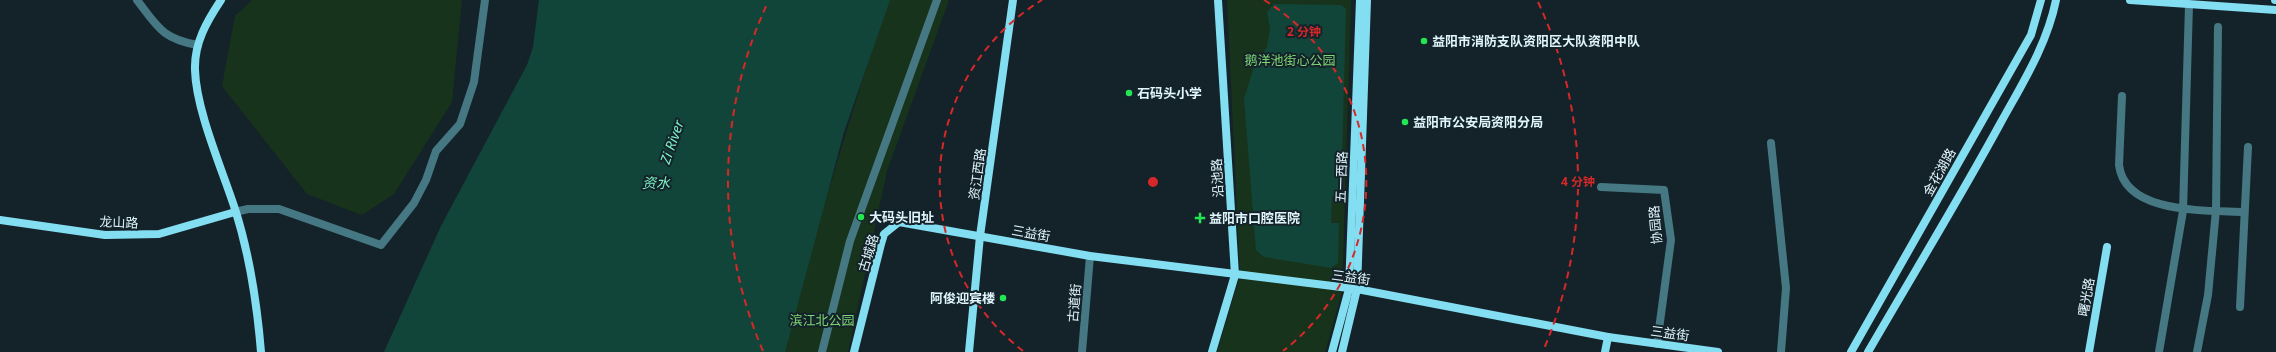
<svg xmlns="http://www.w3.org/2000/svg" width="2276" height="352" font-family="'Noto Sans','Noto Sans SC',sans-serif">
	<rect width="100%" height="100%" fill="#14232a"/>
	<!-- green -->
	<g fill="#18331b">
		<polygon points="252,0 462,0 452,102 394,194 362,215 307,194 222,86 235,16"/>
		<polygon points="887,0 949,0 887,171 848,352 779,352"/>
		<polygon points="1227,0 1351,0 1342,292 1325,352 1217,352 1240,275"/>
	</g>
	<!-- water -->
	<g fill="#12453a">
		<polygon points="539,0 890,0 844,132 785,352 384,352 441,226 527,65 533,47"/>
		<polygon points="1274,4 1341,5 1346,9 1341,196 1332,196 1331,223 1339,223 1338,263 1331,268 1264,257 1256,250 1244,99 1254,67 1267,47 1270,29 1267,12"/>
	</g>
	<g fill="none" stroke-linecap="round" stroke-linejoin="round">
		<!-- street -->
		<g stroke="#457883" stroke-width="8">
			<path d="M 137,0 C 157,26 162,39 198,45"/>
			<path d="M 2122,96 L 2119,165 C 2125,215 2208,210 2244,212"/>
			<polyline points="1771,143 1786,288 1781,352"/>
			<polyline points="1601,187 1664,190 1671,240 1657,344"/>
			<polyline points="235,212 248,209 279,209 381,245 414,203 426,180 436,151 460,124 474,82 485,0"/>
			<polyline points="2240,307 2248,147"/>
			<polyline points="822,352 850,241 937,0"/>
			<polyline points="1082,352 1090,256"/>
			<polyline points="2159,352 2183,211 2189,5"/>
			<polyline points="2197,352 2208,295 2216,210 2218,27"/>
		</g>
		<!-- secondary -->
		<g stroke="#83def1" stroke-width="8">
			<path d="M 221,0 C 207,21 194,43 195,70 C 196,110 222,169 235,209 C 250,256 257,303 261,352"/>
			<polyline points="2130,0 2276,10"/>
			<polyline points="2275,0 2276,0"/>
			<polyline points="0,220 105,235 159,234 235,212"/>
			<polyline points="854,352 881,244 884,234 899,222 1090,256 1357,289 1608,337 1718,352"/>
			<polyline points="969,352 980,236 1013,0"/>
			<polyline points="1212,352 1235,275 1218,0"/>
			<polyline points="1332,352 1349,289 1360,0"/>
			<polyline points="1342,352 1357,289 1367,0"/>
			<polyline points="1605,352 1608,337"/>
			<polyline points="1851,352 2031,35 2041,0"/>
			<path d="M 1868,352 C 1912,276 1958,201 2000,124 C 2022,84 2047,45 2056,0"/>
			<polyline points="2089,352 2107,247"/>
		</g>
	</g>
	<!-- distance rings -->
	<g fill="none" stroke="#d62828" stroke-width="2" stroke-dasharray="7 5">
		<path d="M1023 351A213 213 0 0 1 1042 0M1264 0A213 213 0 0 1 1283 351"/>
		<path d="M763 351A425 425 0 0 1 768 2M1538 2A425 425 0 0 1 1543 351"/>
	</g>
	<!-- markers -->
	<g fill="#23e653" stroke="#14232a" stroke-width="1.5">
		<circle cx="1424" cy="41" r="4"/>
		<circle cx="1129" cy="93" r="4"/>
		<circle cx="1405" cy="122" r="4"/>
		<circle cx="861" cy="217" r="4"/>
		<path d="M1198 212h4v4h4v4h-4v4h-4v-4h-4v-4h4z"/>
		<circle cx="1003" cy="298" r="4"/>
	</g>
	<g text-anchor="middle" stroke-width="4" stroke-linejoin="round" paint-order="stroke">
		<!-- poi labels -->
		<g font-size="13" font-weight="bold" fill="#e1f5fc" stroke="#14232a" text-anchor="start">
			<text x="1432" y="46">益阳市消防支队资阳区大队资阳中队</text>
			<text x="1137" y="98">石码头小学</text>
			<text x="1413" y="127">益阳市公安局资阳分局</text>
			<text x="869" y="222">大码头旧址</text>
			<text x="1209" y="223">益阳市口腔医院</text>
			<text x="995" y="303" text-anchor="end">阿俊迎宾楼</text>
		</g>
		<!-- park labels -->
		<g font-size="13" fill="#7dd573" stroke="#14232a">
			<text x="1290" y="65">鹅洋池街心公园</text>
			<text x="822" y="325">滨江北公园</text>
		</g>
		<!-- street labels -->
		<g font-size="13" fill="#e1f5fc" stroke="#14232a">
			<text transform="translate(1939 172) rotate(-61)" y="5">金花湖路</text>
			<text transform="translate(977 174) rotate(-82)" y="5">资江西路</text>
			<text transform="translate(1341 177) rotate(-88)" y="5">五一西路</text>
			<text transform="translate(1217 178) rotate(-93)" y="5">沿池路</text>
			<text transform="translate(119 222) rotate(2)" y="5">龙山路</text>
			<text transform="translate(1655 225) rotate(-95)" y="5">协园路</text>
			<text transform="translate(1031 233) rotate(10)" y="5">三益街</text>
			<text transform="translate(868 253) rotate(-73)" y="5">古城路</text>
			<text transform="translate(1351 277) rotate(8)" y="5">三益街</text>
			<text transform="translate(2086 297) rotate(-80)" y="5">曙光路</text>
			<text transform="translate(1074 303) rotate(-85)" y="5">古道街</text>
			<text transform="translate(1670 333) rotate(8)" y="5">三益街</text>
		</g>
		<!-- water labels -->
		<g font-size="14" font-style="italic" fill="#7af0c2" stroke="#14232a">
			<text transform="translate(672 142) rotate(-71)" y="5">Zi River</text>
			<text x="656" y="188">资水</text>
		</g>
	</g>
	<circle cx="1153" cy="182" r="6" fill="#d62828" stroke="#14232a" stroke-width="2"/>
	<g font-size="12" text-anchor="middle" font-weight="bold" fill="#d62828" stroke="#14232a" stroke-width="4" stroke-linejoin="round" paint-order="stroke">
		<text x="1304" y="36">2 分钟</text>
		<text x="1578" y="186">4 分钟</text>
	</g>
</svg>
